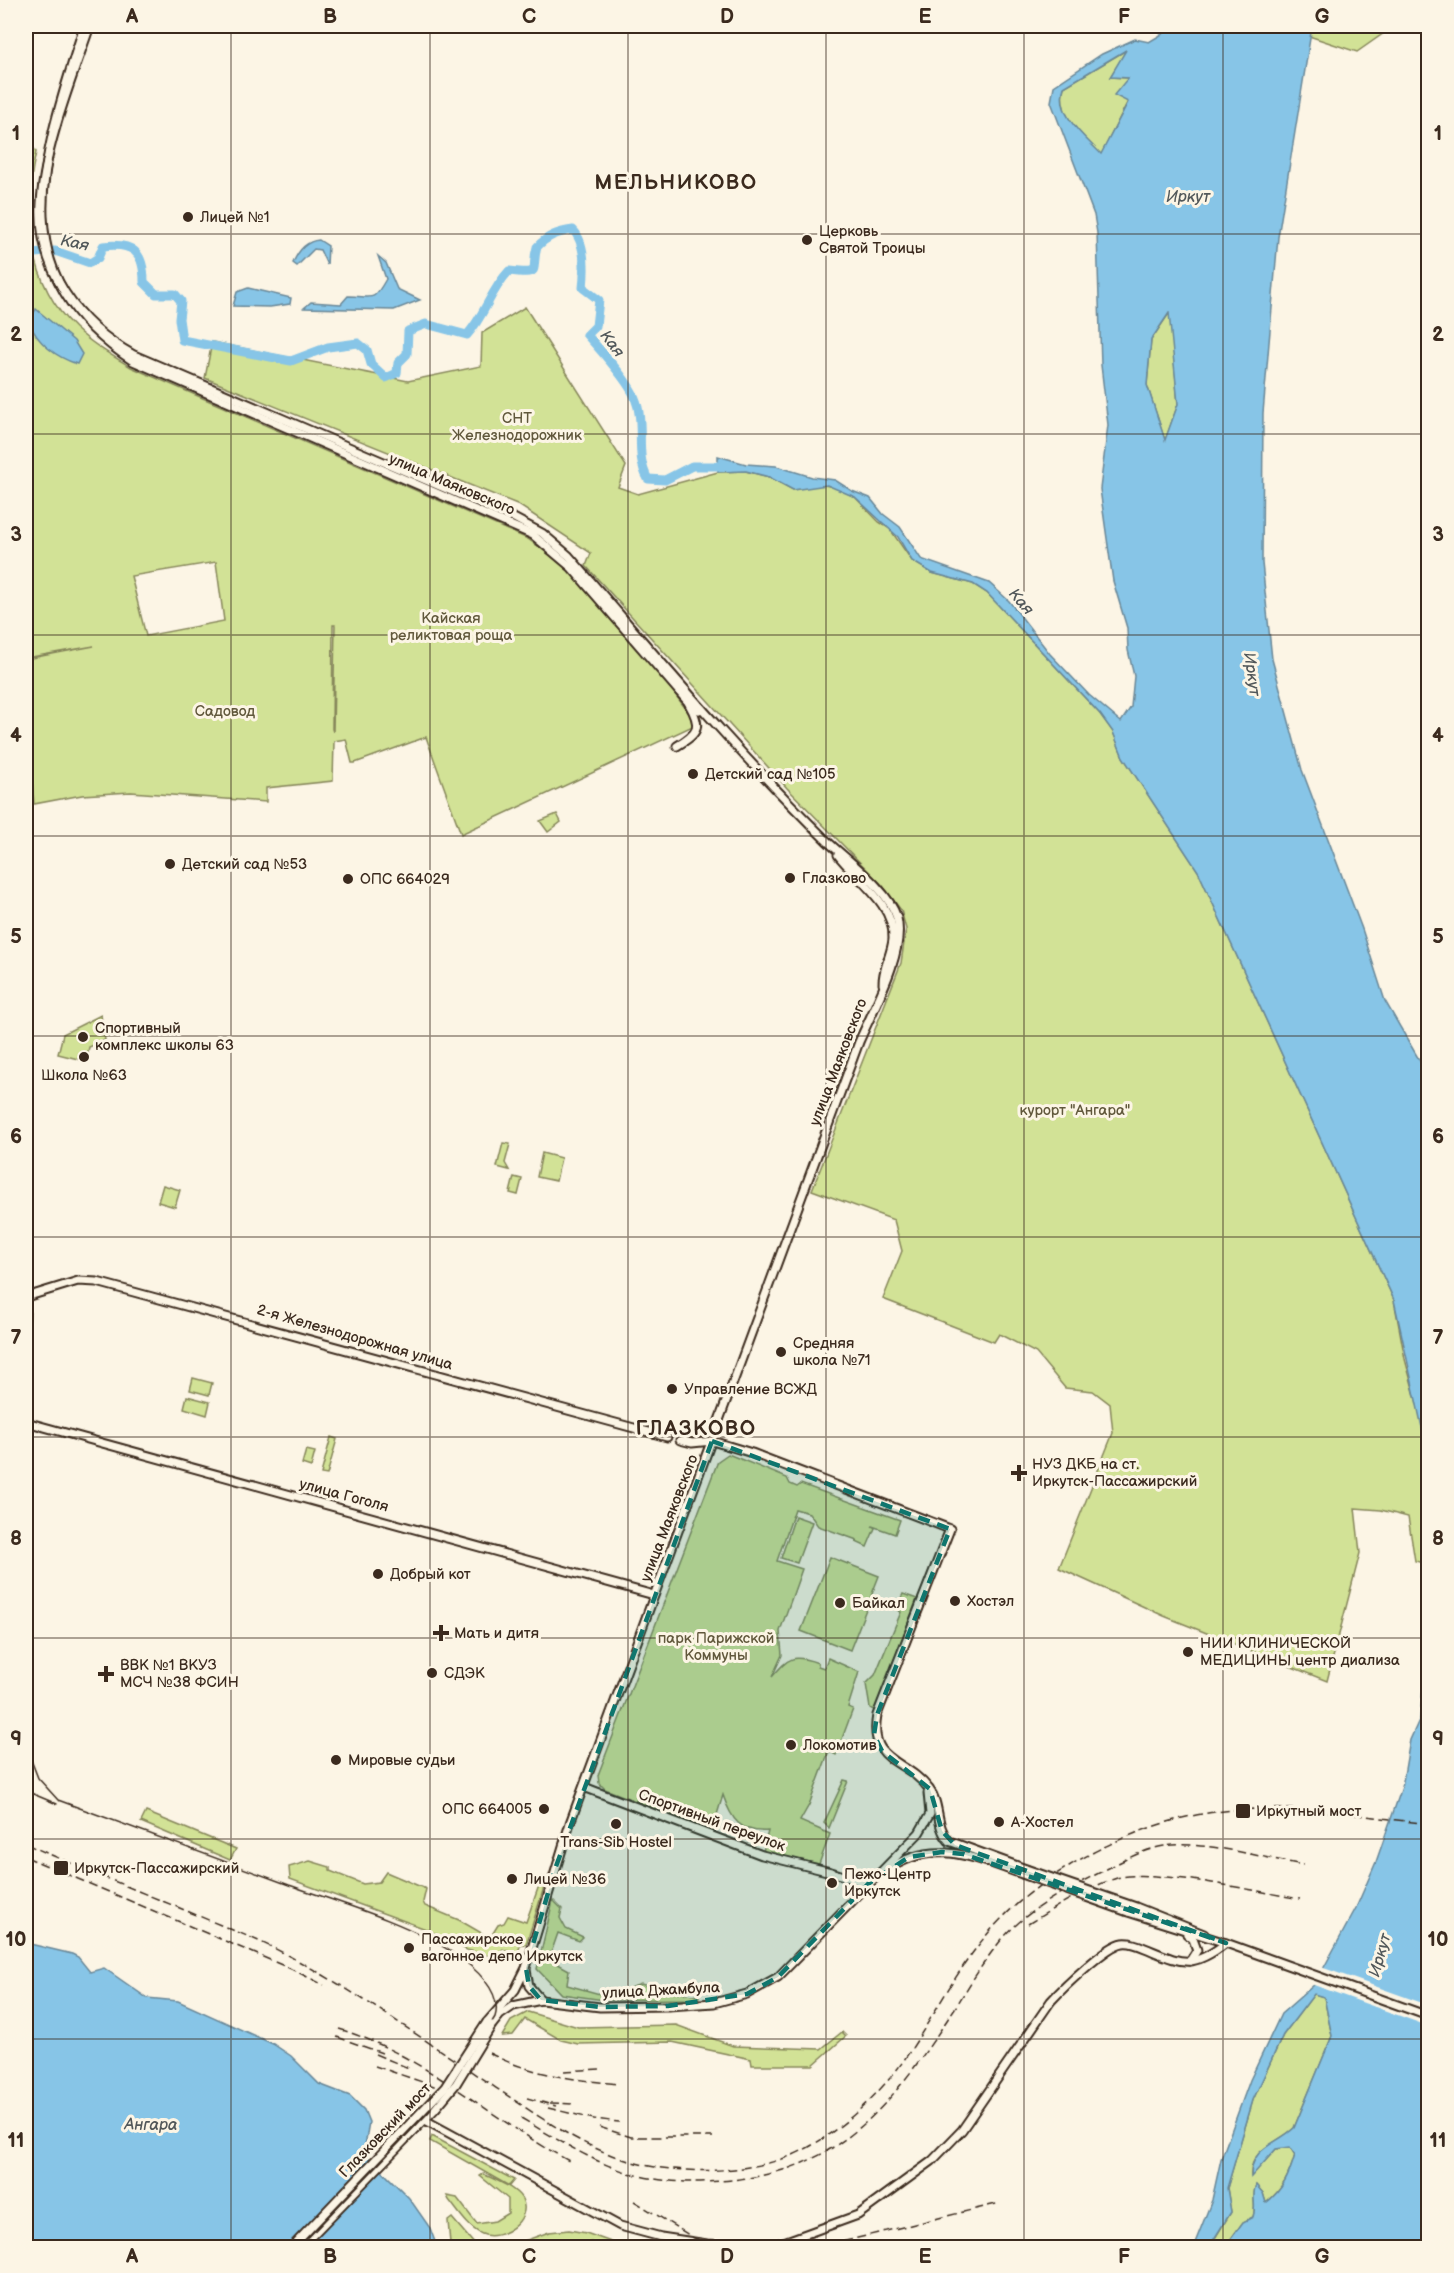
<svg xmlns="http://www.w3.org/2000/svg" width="1454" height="2273" font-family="'Balsamiq Sans',sans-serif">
	<rect width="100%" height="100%" fill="#fcf5e5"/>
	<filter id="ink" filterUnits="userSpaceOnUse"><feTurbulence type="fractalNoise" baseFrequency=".0167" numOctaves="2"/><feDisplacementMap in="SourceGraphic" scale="12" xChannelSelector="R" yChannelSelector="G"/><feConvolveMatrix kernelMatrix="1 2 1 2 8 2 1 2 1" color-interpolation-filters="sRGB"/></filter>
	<g filter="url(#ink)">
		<!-- green -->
		<g fill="#d2e296" stroke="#86865a" stroke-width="1.5" fill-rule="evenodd">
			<polygon points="1312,26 1394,26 1357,52 1309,36"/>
			<path d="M 1128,49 L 1110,77 L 1129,78 L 1128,101 L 1101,155 C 1084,136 1055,115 1064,87 Z"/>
			<path d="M 26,144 L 32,146 L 36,152 C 22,212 28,283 75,328 C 92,344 111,355 131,367 L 528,539 L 570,570 L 660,674 L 697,724 L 461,834 L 426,737 L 355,763 L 352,763 L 346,739 L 334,741 L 333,781 L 266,788 L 266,802 L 131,792 L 82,795 L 34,804 L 26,698 L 26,659 L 94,646 L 26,658 ZM 216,562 L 224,621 L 146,636 L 131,576 ZM 333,625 L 335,625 L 333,732 L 332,729 Z"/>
			<polygon points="525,307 626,466 618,487 638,494 718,472 745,471 769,477 793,490 818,484 835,487 855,497 879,522 890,529 912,561 932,573 973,584 987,593 1100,714 1113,732 1123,757 1198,871 1394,1300 1405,1359 1427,1440 1428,1564 1415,1561 1408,1517 1381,1510 1355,1508 1360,1553 1327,1681 1164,1616 1059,1568 1113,1433 1110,1404 1093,1391 1065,1388 1036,1353 999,1334 994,1342 883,1299 902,1251 894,1220 812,1190 901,963 906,929 901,910 883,886 787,788 586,566 591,553 517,504 205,378 212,342 408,381 481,366 482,333"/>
			<polygon points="1170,312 1178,404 1165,441 1147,385 1151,340"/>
			<polygon points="557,814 561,822 548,832 540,821"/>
			<polygon points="101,1015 105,1040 89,1047 86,1061 58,1054 63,1034"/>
			<polygon points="503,1143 510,1144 505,1163 509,1170 497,1167"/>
			<polygon points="542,1153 561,1158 556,1181 537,1177"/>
			<polygon points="514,1177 522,1179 518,1195 510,1193"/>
			<polygon points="163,1185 180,1190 175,1207 158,1202"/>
			<polygon points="26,1308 30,1309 26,1375"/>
			<polygon points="193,1378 212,1383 209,1395 190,1390"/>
			<polygon points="187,1396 210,1402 207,1415 184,1408"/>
			<polygon points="331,1437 337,1439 327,1475 321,1474"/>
			<polygon points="306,1450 315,1452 311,1467 302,1464"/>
			<path d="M 728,1454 L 787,1478 L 790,1484 L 797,1487 L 801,1484 L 900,1520 L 895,1534 L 872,1526 L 875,1528 L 867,1547 L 856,1542 L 857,1540 L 818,1526 L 809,1513 L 795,1509 L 777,1561 L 802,1569 L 780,1631 L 782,1655 L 772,1677 C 789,1657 793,1654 818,1663 L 818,1666 L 824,1668 L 828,1658 L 859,1672 L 848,1707 L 853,1709 L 836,1755 L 829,1751 L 809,1805 L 800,1821 L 830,1834 L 819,1864 L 763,1852 L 768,1831 C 740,1833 731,1819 723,1795 L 712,1831 L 605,1789 L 599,1783 L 598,1775 L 718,1461 Z"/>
			<polygon points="795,1516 812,1522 797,1563 781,1558"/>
			<polygon points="830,1557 879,1576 850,1650 801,1631"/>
			<polygon points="903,1594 917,1599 875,1711 870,1708 866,1684 875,1675 901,1612 896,1609"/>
			<polygon points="844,1780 848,1781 829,1828 824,1823"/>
			<polygon points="146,1812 236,1849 230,1860 141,1822"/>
			<polygon points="310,1861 330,1867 330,1871 363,1884 379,1882 386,1872 426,1889 423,1902 425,1906 459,1920 490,1938 498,1925 504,1923 508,1916 526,1922 542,1877 546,1881 526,1945 521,1944 515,1959 510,1952 503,1949 493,1957 467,1950 426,1929 290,1879 289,1867"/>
			<polygon points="553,1900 562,1909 560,1918 566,1929 583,1937 579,1941 558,1933 549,1959 569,1970 567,1985 607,1996 641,1984 658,1989 699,1996 698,1999 604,2000 561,1994 537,1969"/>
			<path d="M 1314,1994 L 1324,1997 L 1332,2036 L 1294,2128 C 1278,2143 1249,2149 1251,2176 L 1276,2149 L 1290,2147 L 1295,2155 C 1289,2176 1283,2189 1266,2203 L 1263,2193 L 1256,2185 C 1251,2196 1257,2206 1253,2217 L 1243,2222 L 1225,2247 L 1209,2248 L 1231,2212 L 1227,2188 L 1253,2100 L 1283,2035 Z"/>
			<polygon points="528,2012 578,2027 676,2025 733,2046 821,2049 842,2032 846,2036 813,2065 752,2065 751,2059 672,2042 578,2044 561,2040 525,2019 513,2035 502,2036 511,2021"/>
			<polygon points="432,2136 514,2180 509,2186 430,2141"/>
			<path d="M 483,2174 C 494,2179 516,2188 522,2199 C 533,2220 500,2242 482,2234 C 468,2228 458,2211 449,2200 L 447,2196 L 457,2198 L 477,2224 L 495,2221 L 508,2213 L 508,2199 L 480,2176 Z"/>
			<polygon points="452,2218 475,2245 455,2247 450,2243 448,2221"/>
			<polygon points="569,2230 586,2233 625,2247 601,2247 591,2242 572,2247 505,2248 549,2232"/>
		</g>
		<!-- water -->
		<g fill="#87c5e7" stroke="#698797" stroke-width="1.5" fill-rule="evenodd">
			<path d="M 1167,26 L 1312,26 L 1278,237 L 1263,413 L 1262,563 L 1272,659 L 1302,770 L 1362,929 L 1385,1001 L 1428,1075 L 1428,1455 L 1394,1300 L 1198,871 L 1123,757 L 1113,732 L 1100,714 L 987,593 L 973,584 L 932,573 L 912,561 L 898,537 L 855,497 L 827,485 L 793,490 L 769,477 L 746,471 L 718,472 L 718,456 L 746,464 L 776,466 L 812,477 L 835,480 L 852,491 L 870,498 L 883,514 L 900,527 L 921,559 L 989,583 L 1009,601 L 1050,654 L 1089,695 L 1121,722 L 1131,707 L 1134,676 L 1128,650 L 1127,628 L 1113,581 L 1100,489 L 1108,425 L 1101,365 L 1097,233 L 1094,215 L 1051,102 L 1054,86 L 1102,54 L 1135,39 L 1149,42 L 1164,33 ZM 1126,50 L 1110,77 L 1128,78 L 1114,95 L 1128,102 L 1101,154 C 1084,136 1055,114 1064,87 ZM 1169,313 L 1178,404 L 1165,440 L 1147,385 L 1151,340 Z"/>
			<path d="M 319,240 L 328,246 L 327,265 L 320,250 L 314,249 L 297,266 L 293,263 C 298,251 306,241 319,240 Z"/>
			<path d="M 378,256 L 386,263 L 397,289 L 420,300 L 394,310 L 304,308 L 311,302 L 341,304 L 348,296 C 373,296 372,304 386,279 Z"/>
			<polygon points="248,288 291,298 290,304 270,307 233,306 237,292"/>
			<path d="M 36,309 L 74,341 L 82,354 L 77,364 C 56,357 37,343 29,322 Z"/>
			<path d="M 1428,1640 L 1428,2247 L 1225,2247 L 1243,2222 L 1253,2217 C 1257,2206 1251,2195 1256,2185 L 1263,2193 L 1266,2203 C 1284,2189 1289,2175 1295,2155 L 1290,2147 L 1276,2149 L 1251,2177 C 1251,2146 1276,2145 1294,2128 L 1332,2036 L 1324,1997 L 1314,1994 L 1283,2035 L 1253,2100 L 1227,2188 L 1231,2212 L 1209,2247 L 1193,2248 L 1212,2200 L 1221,2159 L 1250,2080 L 1281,2014 L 1315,1984 L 1356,1908 L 1376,1862 L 1402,1787 L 1410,1740 L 1420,1718 Z"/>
			<polygon points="26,1943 72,1954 78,1957 90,1972 104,1968 147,1998 178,2001 273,2044 291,2056 319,2084 350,2096 364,2110 369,2122 365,2146 368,2157 409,2198 430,2228 437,2247 26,2247"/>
		</g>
		<!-- pier -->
		<polygon fill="#fcf5e5" points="1321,1967 1428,2005 1428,2026 1311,1984"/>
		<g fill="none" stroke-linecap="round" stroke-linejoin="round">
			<!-- river -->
			<path stroke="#87c5e7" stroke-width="9" d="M 26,254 L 55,251 L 90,263 L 98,258 L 103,246 C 133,242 144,252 144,282 L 156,294 L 175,294 L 181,301 L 179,319 L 182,340 L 291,361 L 328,347 L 358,343 L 367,350 L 371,364 L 386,378 L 397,373 L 398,363 L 407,354 L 408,331 L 426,324 L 467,335 C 485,315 490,291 509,271 C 544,275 530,271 537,247 C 547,236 558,232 573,230 C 586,243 585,269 583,288 L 599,300 L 596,326 L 587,335 C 600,350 629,381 635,398 C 646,424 634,455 648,479 L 665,480 L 692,466 L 730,466"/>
			<!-- major casing -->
			<g stroke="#3b2a1e" stroke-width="11">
				<g id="major">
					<path d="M 84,26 C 42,159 0,274 133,361 L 533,535 L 571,567 L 688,702 L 699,710"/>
					<path d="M 90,26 C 72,78 44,149 41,203 C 37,269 78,325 134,355 L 512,517 L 542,533 L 569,556 C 654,653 735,751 827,841 C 848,861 889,890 897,918 C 906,952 873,1009 859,1042 L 570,1823 L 526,1968 L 515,1990 L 487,2022"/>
					<path d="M 677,746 C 699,733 702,727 689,704"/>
					<path d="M 838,855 C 857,880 895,904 893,939 C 892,954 882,969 883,984"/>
					<polyline points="26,1297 78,1281 97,1282 667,1437"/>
					<polyline points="26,1422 654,1595"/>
					<path d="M 680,1440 L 692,1443 L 712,1441 L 752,1453 L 950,1529 L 877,1715 C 868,1764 906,1758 929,1789 C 941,1804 935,1826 949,1841 L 1026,1869"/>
					<polyline points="584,1787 762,1855 831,1872 868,1884"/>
					<path d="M 884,1872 C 933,1837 972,1857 1022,1874"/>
					<polyline points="1136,1907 1204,1934"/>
					<polyline points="1128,1912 1226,1943 1428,2016"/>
					<polyline points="1187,1934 1193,1939 1197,1950 1190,1961"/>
					<polyline points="526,1970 529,1986 541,2000"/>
					<polyline points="492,2025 500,2015 513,2006 541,2000 600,2007 668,2006 714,2003 747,1994 778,1977 919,1833 930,1814 928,1793"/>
					<path d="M 425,2120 L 620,2226 L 661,2237 L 707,2244 L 758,2247 L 781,2243 L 858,2215 L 932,2161 L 962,2130 L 1051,2001 C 1063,1988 1107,1945 1123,1943 C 1130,1942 1138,1945 1145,1948 C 1182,1963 1191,1970 1226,1943"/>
					<polyline points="300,2248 435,2109"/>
				</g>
			</g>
			<!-- major -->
			<use href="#major" stroke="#fcf5e5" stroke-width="7"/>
			<!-- tram -->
			<g stroke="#3b2a1e" stroke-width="1.5">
				<path d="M 26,1747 L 38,1778 L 58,1800 C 135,1829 212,1857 289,1885 C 340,1903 409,1923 453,1953 C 473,1966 503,1991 495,2017 L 450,2090 L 298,2248"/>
				<polyline points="26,1791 57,1804"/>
			</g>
			<!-- rail -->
			<g stroke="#3b2a1e" stroke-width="1.5" stroke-dasharray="9 4.5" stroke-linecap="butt">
				<path d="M 26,1844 C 83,1869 141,1892 199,1916 C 229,1929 260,1940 289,1956 C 361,1994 428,2043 496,2088 C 546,2121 595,2157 655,2167 C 697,2173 745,2172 785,2158 C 828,2143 878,2097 904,2060 C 933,2018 956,1970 990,1931 C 1034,1881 1097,1845 1161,1824 C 1248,1796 1340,1813 1428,1824"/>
				<polyline points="26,1857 289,1968 324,1985"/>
				<path d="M 1028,1924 C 1056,1907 1085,1888 1117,1878 C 1153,1868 1260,1892 1300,1899"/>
				<path d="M 339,2029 C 425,2055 493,2121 571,2162"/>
				<polyline points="337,2037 382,2053"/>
				<path d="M 489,2053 C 529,2074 574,2080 619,2084"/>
				<polyline points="375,2054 411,2069"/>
				<polyline points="375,2066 443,2089"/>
				<polyline points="564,2071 602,2069"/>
				<polyline points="527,2098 556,2106"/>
				<polyline points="550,2103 575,2104"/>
				<polyline points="548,2108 594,2119 619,2122"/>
				<path d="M 521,2118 C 603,2167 641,2191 740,2179 C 850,2166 899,2093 955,2008 C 970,1984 985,1959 1003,1938 C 1029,1909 1061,1892 1095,1875 C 1117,1864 1140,1850 1164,1846 C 1202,1840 1264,1858 1303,1865"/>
				<polyline points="599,2127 631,2137 713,2137"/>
				<polyline points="634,2201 710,2248"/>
				<polyline points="817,2248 1000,2203"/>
			</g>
			<!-- major-bridge casing -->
			<g stroke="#3b2a1e" stroke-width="11" stroke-linecap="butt">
				<g id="major-bridge">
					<polyline points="1026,1869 1136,1907"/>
					<polyline points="1022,1874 1128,1912"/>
					<polyline points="435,2109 456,2084 492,2025"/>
					<polyline points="291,2248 445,2087 487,2022"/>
				</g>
			</g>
			<!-- major-bridge -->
			<use href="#major-bridge" stroke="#fcf5e5" stroke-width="7"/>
		</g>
	</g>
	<!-- marked area -->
	<path fill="#0f766e" fill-opacity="0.2" stroke="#0f766e" stroke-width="4.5" stroke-dasharray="12 8" stroke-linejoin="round" d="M 712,1441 L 950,1529 L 877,1715 L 874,1735 L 882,1751 L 930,1789 L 942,1831 L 955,1845 L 1226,1943 L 963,1854 L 942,1852 L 909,1857 L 868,1884 L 778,1977 L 747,1994 L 668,2006 L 600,2007 L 541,2000 L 529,1986 L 526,1968 L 555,1869 Z"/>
	<!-- grid -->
	<path fill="none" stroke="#3b2a1e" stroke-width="1.5" stroke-opacity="0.55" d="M 231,26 L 231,2248M 430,26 L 430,2248M 628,26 L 628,2248M 826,26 L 826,2248M 1024,26 L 1024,2248M 1223,26 L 1223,2248M 26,234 L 1428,234M 26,434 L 1428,434M 26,635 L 1428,635M 26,836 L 1428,836M 26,1036 L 1428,1036M 26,1237 L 1428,1237M 26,1437 L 1428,1437M 26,1638 L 1428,1638M 26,1839 L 1428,1839M 26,2039 L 1428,2039"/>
	<!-- markers -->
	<g fill="#3b2a1e" stroke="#fcf5e5" stroke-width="2">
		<circle cx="188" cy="217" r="6"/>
		<circle cx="807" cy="240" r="6"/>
		<circle cx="693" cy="774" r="6"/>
		<circle cx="170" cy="864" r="6"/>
		<circle cx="790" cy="878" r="6"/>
		<circle cx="348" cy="879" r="6"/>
		<circle cx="83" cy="1037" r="6"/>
		<circle cx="84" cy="1057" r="6"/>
		<circle cx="781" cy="1352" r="6"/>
		<circle cx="672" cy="1389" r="6"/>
		<path d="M1016 1464h6v6h6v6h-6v6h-6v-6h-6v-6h6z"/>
		<circle cx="378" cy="1574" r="6"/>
		<circle cx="955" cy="1601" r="6"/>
		<circle cx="840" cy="1603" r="6"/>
		<path d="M438 1624h6v6h6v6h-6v6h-6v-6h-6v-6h6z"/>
		<circle cx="1188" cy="1652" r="6"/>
		<circle cx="432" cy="1673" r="6"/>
		<path d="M103 1665h6v6h6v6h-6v6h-6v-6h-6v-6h6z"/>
		<circle cx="791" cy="1745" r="6"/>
		<circle cx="336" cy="1760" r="6"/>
		<circle cx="544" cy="1809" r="6"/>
		<rect x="1235" y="1803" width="16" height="16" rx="3"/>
		<circle cx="999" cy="1822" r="6"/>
		<circle cx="616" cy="1824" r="6"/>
		<rect x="53" y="1860" width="16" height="16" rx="3"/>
		<circle cx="512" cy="1879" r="6"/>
		<circle cx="832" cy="1883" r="6"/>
		<circle cx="409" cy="1948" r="6"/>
	</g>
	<g text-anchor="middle" stroke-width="6" stroke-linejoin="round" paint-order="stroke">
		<!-- poi labels -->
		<g font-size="15" fill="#3b2a1e" stroke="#fcf5e5" text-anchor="start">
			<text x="200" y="222">Лицей №1</text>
			<text x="819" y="236">Церковь<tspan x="819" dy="17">Святой Троицы</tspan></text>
			<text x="705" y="779">Детский сад №105</text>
			<text x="182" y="869">Детский сад №53</text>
			<text x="802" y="883">Глазково</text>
			<text x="360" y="884">ОПС 664029</text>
			<text x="95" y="1033">Спортивный<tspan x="95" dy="17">комплекс школы 63</tspan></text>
			<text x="84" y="1080" text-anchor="middle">Школа №63</text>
			<text x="793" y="1348">Средняя<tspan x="793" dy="17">школа №71</tspan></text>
			<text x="684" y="1394">Управление ВСЖД</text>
			<text x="1032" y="1469">НУЗ ДКБ на ст.<tspan x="1032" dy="17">Иркутск-Пассажирский</tspan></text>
			<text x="390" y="1579">Добрый кот</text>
			<text x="967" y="1606">Хостэл</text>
			<text x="852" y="1608">Байкал</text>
			<text x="454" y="1638">Мать и дитя</text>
			<text x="1200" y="1648">НИИ КЛИНИЧЕСКОЙ<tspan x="1200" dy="17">МЕДИЦИНЫ центр диализа</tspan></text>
			<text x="120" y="1670">ВВК №1 ВКУЗ<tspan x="120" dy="17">МСЧ №38 ФСИН</tspan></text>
			<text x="444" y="1678">СДЭК</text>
			<text x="803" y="1750">Локомотив</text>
			<text x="348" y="1765">Мировые судьи</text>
			<text x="532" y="1814" text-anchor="end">ОПС 664005</text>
			<text x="1256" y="1816">Иркутный мост</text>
			<text x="1011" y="1827">А-Хостел</text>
			<text x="616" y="1847" text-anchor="middle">Trans-Sib Hostel</text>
			<text x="74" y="1873">Иркутск-Пассажирский</text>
			<text x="844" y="1879">Пежо-Центр<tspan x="844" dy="17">Иркутск</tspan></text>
			<text x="524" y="1884">Лицей №36</text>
			<text x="421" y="1944">Пассажирское<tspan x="421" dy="17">вагонное депо Иркутск</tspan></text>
		</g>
		<!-- park labels -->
		<g font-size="15" fill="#61583c" stroke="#fcf5e5">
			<text x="517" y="423">СНТ<tspan x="517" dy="17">Железнодорожник</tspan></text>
			<text x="451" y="623">Кайская<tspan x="451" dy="17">реликтовая роща</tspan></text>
			<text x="225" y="716">Садовод</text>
			<text x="1075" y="1115">курорт "Ангара"</text>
			<text x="716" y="1643">парк Парижской<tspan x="716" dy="17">Коммуны</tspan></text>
		</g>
		<!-- street labels -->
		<g font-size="15" fill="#3b2a1e" stroke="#fcf5e5">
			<text transform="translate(452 484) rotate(23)" y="5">улица Маяковского</text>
			<text transform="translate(838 1062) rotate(-69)" y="5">улица Маяковского</text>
			<text transform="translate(355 1337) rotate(16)" y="5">2-я Железнодорожная улица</text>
			<text transform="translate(344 1495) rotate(15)" y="5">улица Гоголя</text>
			<text transform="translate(669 1518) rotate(-69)" y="5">улица Маяковского</text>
			<text transform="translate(712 1820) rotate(20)" y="5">Спортивный переулок</text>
			<text transform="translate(661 1990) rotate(-3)" y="5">улица Джамбула</text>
			<text transform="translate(385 2130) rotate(-46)" y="5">Глазковский мост</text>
		</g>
		<!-- water labels -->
		<g font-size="16" font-style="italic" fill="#52585a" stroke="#fcf5e5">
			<text x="1188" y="202">Иркут</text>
			<text transform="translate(75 242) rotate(12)" y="6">Кая</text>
			<text transform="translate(613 343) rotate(53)" y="6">Кая</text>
			<text transform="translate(1022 601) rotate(49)" y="6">Кая</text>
			<text transform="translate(1253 674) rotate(82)" y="6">Иркут</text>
			<text transform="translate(1379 1955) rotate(-74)" y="6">Иркут</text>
			<text x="151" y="2130">Ангара</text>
		</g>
		<!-- district labels -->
		<g font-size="21" font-weight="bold" letter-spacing="1.5" fill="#3b2a1e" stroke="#fcf5e5">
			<text x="676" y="189">МЕЛЬНИКОВО</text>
			<text x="696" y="1435">ГЛАЗКОВО</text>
		</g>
	</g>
	<!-- margin -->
	<rect width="1454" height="2273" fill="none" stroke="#fcf5e5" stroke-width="66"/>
	<rect x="33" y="33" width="1388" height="2207" fill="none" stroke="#3b2a1e" stroke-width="2"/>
	<g font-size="20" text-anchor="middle" font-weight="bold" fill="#3b2a1e">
		<text x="132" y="23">A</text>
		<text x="330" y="23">B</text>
		<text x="529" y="23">C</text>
		<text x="727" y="23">D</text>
		<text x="925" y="23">E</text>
		<text x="1124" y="23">F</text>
		<text x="1322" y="23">G</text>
		<text x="16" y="140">1</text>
		<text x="1438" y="140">1</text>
		<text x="16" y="341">2</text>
		<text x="1438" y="341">2</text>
		<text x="16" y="541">3</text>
		<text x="1438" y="541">3</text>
		<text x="16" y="742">4</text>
		<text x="1438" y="742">4</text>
		<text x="16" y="943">5</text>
		<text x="1438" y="943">5</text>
		<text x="16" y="1143">6</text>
		<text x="1438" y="1143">6</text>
		<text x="16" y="1344">7</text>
		<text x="1438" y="1344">7</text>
		<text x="16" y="1545">8</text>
		<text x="1438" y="1545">8</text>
		<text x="16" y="1745">9</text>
		<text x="1438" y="1745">9</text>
		<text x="16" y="1946">10</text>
		<text x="1438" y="1946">10</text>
		<text x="16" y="2147">11</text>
		<text x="1438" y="2147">11</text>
		<text x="132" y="2263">A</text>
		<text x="330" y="2263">B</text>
		<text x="529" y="2263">C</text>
		<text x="727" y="2263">D</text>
		<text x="925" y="2263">E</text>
		<text x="1124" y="2263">F</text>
		<text x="1322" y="2263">G</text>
	</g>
</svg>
